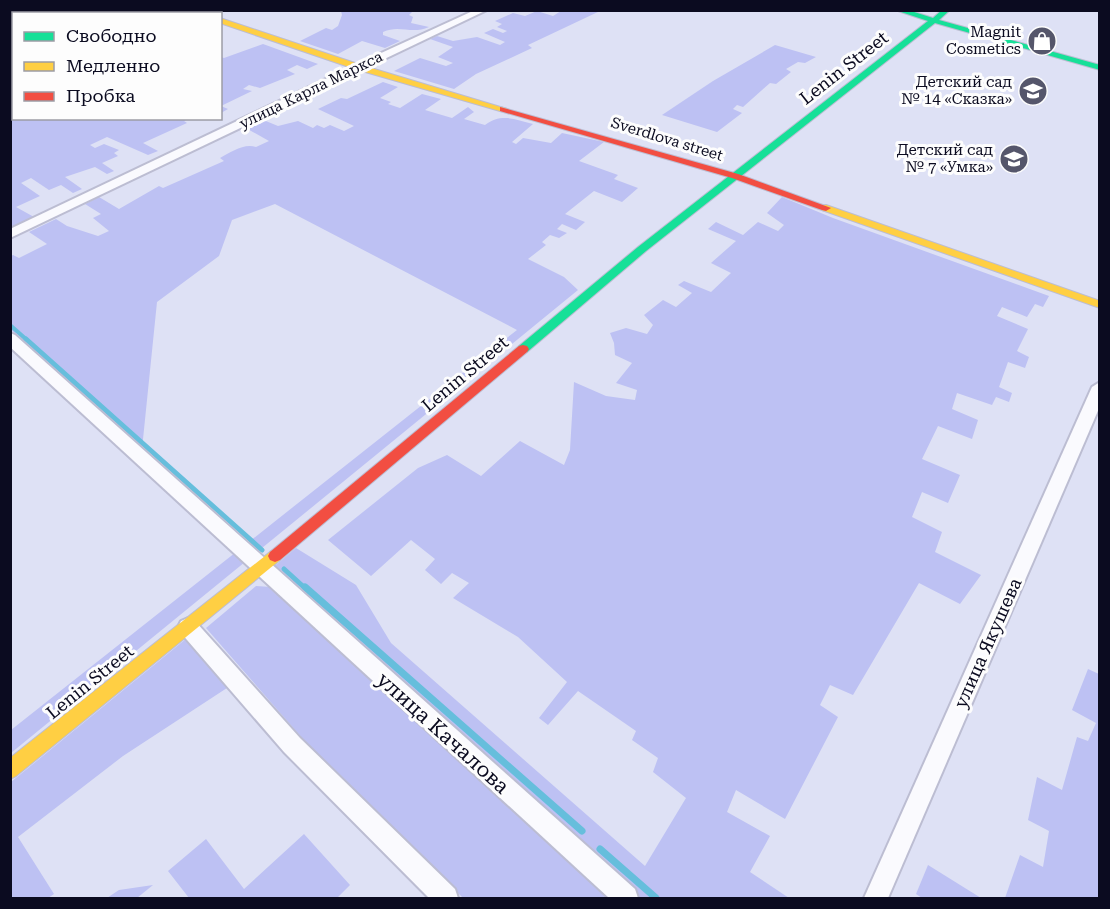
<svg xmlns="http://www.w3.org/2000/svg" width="1110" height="909" font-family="'Roboto Serif',serif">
	<rect width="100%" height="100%" fill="#dee1f5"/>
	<!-- green -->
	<g fill="#bdc1f3">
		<path d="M 341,11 L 413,11 L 409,15 L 413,17 L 411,23 L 429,27 C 411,35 400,24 383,32 L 383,35 L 400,41 L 385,48 L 362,41 L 338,54 L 300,41 L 326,28 L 332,30 L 338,26 L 342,15 Z"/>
		<polygon points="537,11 553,16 561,11 600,11 528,45 532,48 476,74 454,89 394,71 420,58 446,66 453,63 438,57 453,47 430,39 437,36 453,41 477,37 500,45 505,42 484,33 493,29 503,33 507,31 497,27 502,24 495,21 513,13 525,16"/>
		<polygon points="263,44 318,64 307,69 297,65 287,70 295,74 260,88 249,85 243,89 252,91 221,106 228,109 221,113 221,57 224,58"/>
		<polygon points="775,45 816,57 805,63 798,62 786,69 791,72 776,84 770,83 743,107 737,105 733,109 742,113 717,132 662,115 713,81"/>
		<path d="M 383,82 L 398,87 L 380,98 L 391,102 L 388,104 L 400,108 L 422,94 L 441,99 L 425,110 L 452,118 L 468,107 L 474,112 L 464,119 L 485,125 C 501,113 514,119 533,124 L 512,142 L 516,144 L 523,138 L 551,143 L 562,133 L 604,142 L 579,161 L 618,175 L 614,179 L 638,188 L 622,202 L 594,191 L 565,214 L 585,222 L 576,230 L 562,224 L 557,229 L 567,233 L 559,238 L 550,235 L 542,242 L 546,245 L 528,259 L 564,277 L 578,290 L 11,753 L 11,730 L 517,330 L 275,204 L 232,220 L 219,256 L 157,302 L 142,449 L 11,330 L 11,256 L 13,255 L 19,258 L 47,244 L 29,232 L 56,219 L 67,226 L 98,236 L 109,231 L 93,218 L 101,214 L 85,204 L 99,197 L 119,209 L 159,186 L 163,188 L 224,161 L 220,158 C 231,152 244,143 256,147 L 269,141 L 244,127 L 261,119 L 278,126 L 298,121 L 313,128 L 317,125 L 324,128 L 330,125 L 344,131 L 354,126 L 318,109 L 341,98 L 347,99 Z"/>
		<polygon points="13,109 14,118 189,119 184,121 187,123 143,143 158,151 148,155 107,137 90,145 95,148 104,144 119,150 114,153 118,156 102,163 114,171 107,174 95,167 65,177 82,189 73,193 61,185 49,190 31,178 21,183 40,196 16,207 34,217 11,229 10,110"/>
		<polygon points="782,197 833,218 1049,296 1043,307 1035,304 1027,317 1002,307 997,316 1028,329 1017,351 1029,357 1025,368 1008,362 999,387 1012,393 1009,402 996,397 992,405 957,393 952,409 978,420 972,439 938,426 922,459 960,475 948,503 922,492 912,517 942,532 935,552 981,575 960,604 919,583 853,695 830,685 820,705 838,717 785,819 736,790 727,812 770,836 750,872 789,898 639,898 271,569 296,548 356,585 391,643 645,866 686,798 653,772 658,758 632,740 636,731 578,691 548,725 539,718 567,682 518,637 453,598 469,583 452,573 441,584 425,570 435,559 411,540 371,576 328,540 418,468 447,455 481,476 520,441 564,465 570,450 574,382 606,396 635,400 637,390 616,383 632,363 615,355 614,343 610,333 626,328 647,334 653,325 644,315 663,300 676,307 692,293 678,285 684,281 711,292 731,273 711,263 736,241 708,229 716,222 743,235 758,222 778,231 784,225 767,213"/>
		<polygon points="256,586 271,587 611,898 463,898 302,738 206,628"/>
		<polygon points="187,638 230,686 123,756 18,837 54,894 48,898 11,898 11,782"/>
		<polygon points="1088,669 1099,674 1099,898 1005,898 1020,855 1043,867 1049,831 1028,820 1037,777 1062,790 1077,737 1088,741 1096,723 1072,710"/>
		<polygon points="304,834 350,885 337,898 189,898 168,871 206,839 244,889"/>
		<polygon points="928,865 981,898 922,898 916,894"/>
		<polygon points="153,885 137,898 107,898 119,890"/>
	</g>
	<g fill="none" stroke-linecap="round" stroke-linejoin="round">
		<!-- stream-far2 -->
		<polyline stroke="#66bedc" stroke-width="4" points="10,325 27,340"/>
		<!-- stream-far1 -->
		<g stroke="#66bedc" stroke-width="5">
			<polyline points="26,339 262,550"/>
			<polyline points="284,569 306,589"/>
		</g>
		<!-- stream -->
		<g stroke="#66bedc" stroke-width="7">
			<polyline points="305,587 582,831"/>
			<polyline points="600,849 656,898"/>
		</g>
		<!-- street casing -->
		<g stroke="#bcbdd2" stroke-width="4">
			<g id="street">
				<polygon points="90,10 104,10 109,14 95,14"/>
				<polygon points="193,10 206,10 201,14 189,14"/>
				<polygon points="475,10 487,10 10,238 10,229 355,65"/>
				<polygon points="14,85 14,92 10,93 10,86"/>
				<polygon points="10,333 15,335 635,889 638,898 609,898 10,347"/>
				<polygon points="1100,382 1100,406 888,898 864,898 1092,387"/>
				<polygon points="188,618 195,621 300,738 455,889 458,898 429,898 284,752 181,633 178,627 181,621"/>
			</g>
		</g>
		<!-- fast casing -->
		<g stroke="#bcbdd2" stroke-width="2">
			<polygon id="fast" points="895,10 908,10 933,18 942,10 950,10 939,20 1100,65 1100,70 935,23 646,251 527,352 519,352 517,349 519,346 638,247 928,21"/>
		</g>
		<!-- slow casing -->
		<g stroke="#bcbdd2" stroke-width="2">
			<g id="slow">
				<polygon points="220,18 361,65 507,109 500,111 355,69 220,23"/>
				<polygon points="826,205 1100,301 1100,308 822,210 822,206"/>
				<polygon points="275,550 280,552 282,556 280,560 16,776 10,779 10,758 270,552"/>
			</g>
		</g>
		<!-- jam casing -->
		<g stroke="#bcbdd2" stroke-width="2">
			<g id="jam">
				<polygon points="500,107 738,174 831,208 826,211 822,210 732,178 500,111"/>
				<polygon points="523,345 527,346 529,349 527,352 280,560 275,562 270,560 268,556 270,552 519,346"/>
			</g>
		</g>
		<!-- street -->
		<use href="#street" fill="#fafafe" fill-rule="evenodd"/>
		<!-- fast -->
		<use href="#fast" fill="#16e098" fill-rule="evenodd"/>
		<!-- slow -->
		<use href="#slow" fill="#ffcf43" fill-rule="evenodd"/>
		<!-- jam -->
		<use href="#jam" fill="#f24e42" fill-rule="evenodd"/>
	</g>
	<!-- icons -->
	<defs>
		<g id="shop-disc" transform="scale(1.5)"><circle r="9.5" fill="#55566b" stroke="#fdfdfd"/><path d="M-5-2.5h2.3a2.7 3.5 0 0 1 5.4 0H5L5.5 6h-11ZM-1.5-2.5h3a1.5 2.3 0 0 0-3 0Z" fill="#fff"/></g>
		<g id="school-disc" transform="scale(1.5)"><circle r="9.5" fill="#55566b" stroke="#fdfdfd"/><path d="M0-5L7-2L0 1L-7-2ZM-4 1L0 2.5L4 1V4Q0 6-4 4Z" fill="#fff"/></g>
	</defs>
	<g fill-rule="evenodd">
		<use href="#shop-disc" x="1042" y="41"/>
		<use href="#school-disc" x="1033" y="91"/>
		<use href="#school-disc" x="1014" y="159"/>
	</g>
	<g text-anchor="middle" stroke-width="6" stroke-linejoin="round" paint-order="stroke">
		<!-- far-poi labels -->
		<g font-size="15" fill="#0b0b20" stroke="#fdfdfd" text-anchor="end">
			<text x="1021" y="37">Magnit<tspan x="1021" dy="17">Cosmetics</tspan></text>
			<text x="1012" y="87">Детский сад<tspan x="1012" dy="17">№ 14 «Сказка»</tspan></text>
			<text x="993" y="155">Детский сад<tspan x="993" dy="17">№ 7 «Умка»</tspan></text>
		</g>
		<!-- far-street labels -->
		<g font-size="15" fill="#0b0b20" stroke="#fdfdfd">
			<text transform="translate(311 90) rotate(-26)" y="5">улица Карла Маркса</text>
			<text transform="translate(667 139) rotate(17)" y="5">Sverdlova street</text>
		</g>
		<!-- street labels -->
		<g font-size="18" fill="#0b0b20" stroke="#fdfdfd">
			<text transform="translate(844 68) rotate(-38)" y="6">Lenin Street</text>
			<text transform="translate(465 374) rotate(-40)" y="6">Lenin Street</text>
			<text transform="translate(988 643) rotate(-66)" y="6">улица Якушева</text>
			<text transform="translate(90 682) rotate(-39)" y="6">Lenin Street</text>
		</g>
		<!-- near-street labels -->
		<g font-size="21" fill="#0b0b20" stroke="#fdfdfd">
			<text transform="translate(443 733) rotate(42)" y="7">улица Качалова</text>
		</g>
	</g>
	<!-- border -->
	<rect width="1110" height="909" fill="none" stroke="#0b0b20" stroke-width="24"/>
	<!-- legend -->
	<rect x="12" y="12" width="210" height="108" fill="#fdfdfd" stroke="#9c9ca5" stroke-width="1.5"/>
	<rect x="24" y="32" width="30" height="9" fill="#16e098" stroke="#9c9ca5" stroke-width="1.5"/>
	<text x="66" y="42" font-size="18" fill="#0b0b20">Свободно</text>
	<rect x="24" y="62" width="30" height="9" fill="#ffcf43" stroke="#9c9ca5" stroke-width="1.5"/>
	<text x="66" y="72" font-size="18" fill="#0b0b20">Медленно</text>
	<rect x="24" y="92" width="30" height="9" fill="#f24e42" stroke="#9c9ca5" stroke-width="1.5"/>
	<text x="66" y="102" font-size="18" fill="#0b0b20">Пробка</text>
</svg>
